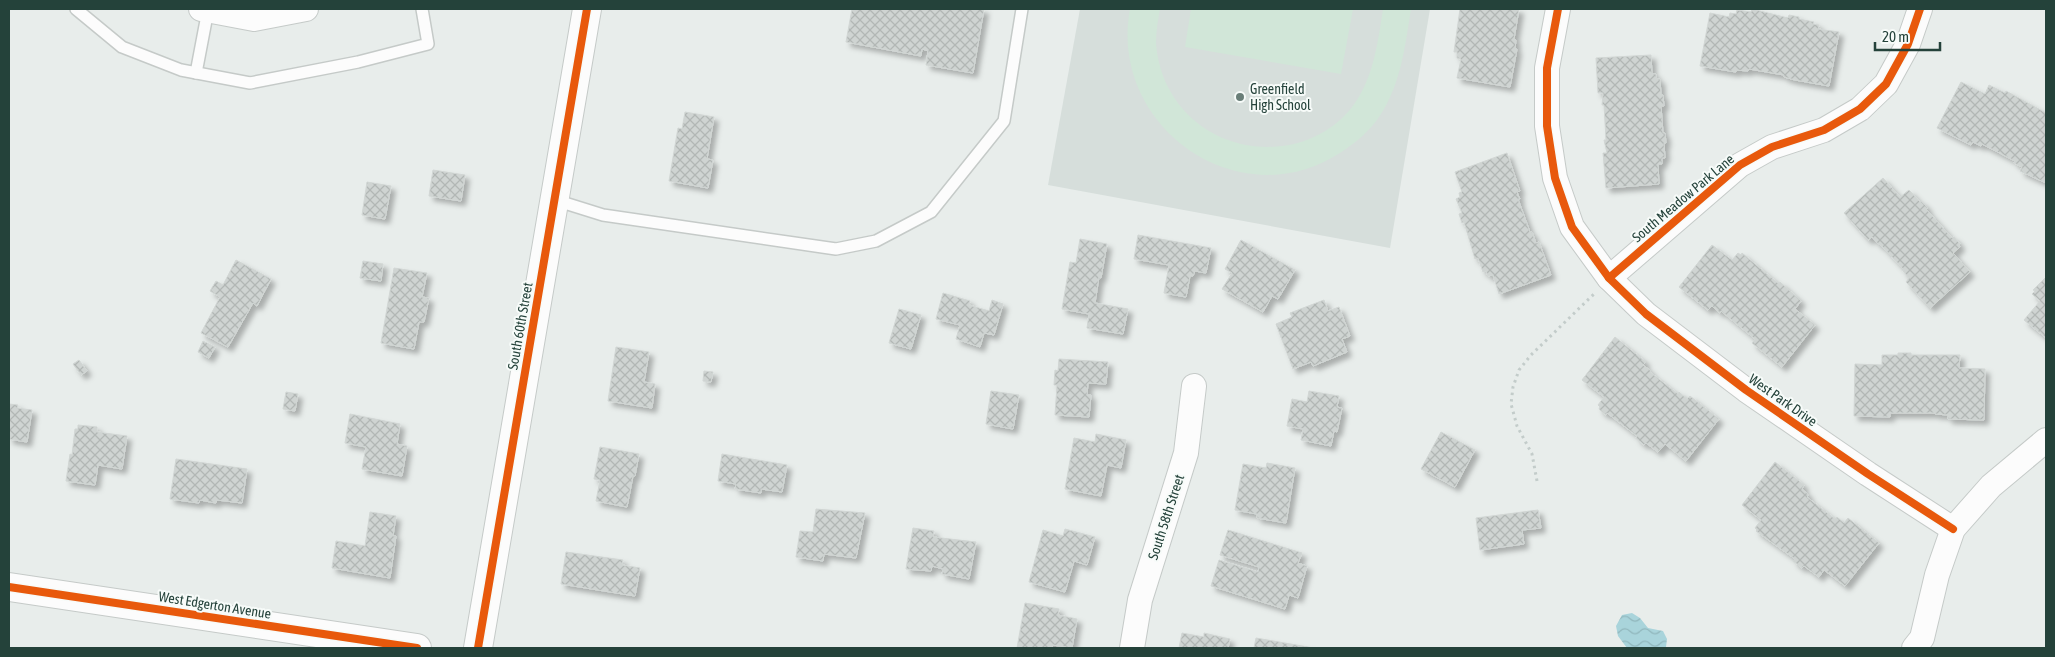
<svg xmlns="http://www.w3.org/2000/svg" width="2055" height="657" font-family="'Asap Condensed',sans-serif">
	<defs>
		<pattern id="water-waves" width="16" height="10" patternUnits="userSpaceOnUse" patternTransform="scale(1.25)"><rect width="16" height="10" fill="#a9d4db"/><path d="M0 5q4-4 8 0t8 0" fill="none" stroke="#91b7bd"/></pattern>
		<pattern id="building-cross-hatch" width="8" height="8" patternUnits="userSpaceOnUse" patternTransform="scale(1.25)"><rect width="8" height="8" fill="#cfd4d2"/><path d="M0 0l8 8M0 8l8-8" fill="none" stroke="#b2b7b5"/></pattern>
		<filter id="shadow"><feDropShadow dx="4.5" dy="4.5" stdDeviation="2.5" flood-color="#0004"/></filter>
	</defs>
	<rect width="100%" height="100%" fill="#e8edeb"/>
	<!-- built -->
	<polygon fill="#d6dedb" points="1080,9 1430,9 1390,248 1048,185"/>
	<!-- green -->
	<g fill="#d1e6d8">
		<path d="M 1130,9 L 1160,9 C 1158,20 1156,31 1156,43 C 1161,112 1222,157 1289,145 C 1315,140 1340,125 1355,103 C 1374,75 1378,41 1383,9 L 1411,9 C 1405,46 1401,85 1379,117 C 1369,132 1355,143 1340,153 C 1238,219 1108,126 1130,9 Z"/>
		<polygon points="1191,9 1353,9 1341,74 1185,47"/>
	</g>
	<!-- water -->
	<polygon fill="url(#water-waves)" points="1632,613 1640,618 1648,628 1663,631 1667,639 1666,647 1627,648 1618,636 1616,626 1622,615"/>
	<!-- building -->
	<g fill="url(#building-cross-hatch)" stroke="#d1d6d4" filter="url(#shadow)">
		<polygon points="852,9 984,9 973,73 926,65 928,51 922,49 921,56 846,42"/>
		<polygon points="1460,9 1519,9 1514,39 1516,40 1515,49 1517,49 1510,87 1457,78 1461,59 1457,58 1457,52 1454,52"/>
		<polygon points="1752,9 1788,18 1789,15 1799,17 1799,19 1814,22 1813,24 1819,25 1818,29 1839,32 1829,86 1795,80 1784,77 1784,75 1749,69 1748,71 1736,70 1736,72 1700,66 1710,13 1729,17 1730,13 1736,14 1737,10 1751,12"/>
		<polygon points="1651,55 1652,74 1656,74 1656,79 1660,79 1661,95 1663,95 1664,106 1661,106 1663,133 1665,133 1666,143 1664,143 1665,158 1662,158 1662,164 1658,164 1659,184 1606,188 1603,153 1607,153 1604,140 1606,140 1604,105 1602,105 1603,93 1598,93 1596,58"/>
		<polygon points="1961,82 1985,94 1989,85 2005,93 2006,91 2046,113 2046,183 2020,171 2022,167 2014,163 2015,161 1982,144 1981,146 1973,142 1971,145 1937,128"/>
		<polygon points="685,112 714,117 707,159 713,160 708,188 669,181 678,128 682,129"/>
		<polygon points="1507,153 1520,191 1517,192 1520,199 1518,199 1530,232 1532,232 1536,243 1539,242 1551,275 1499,294 1493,275 1488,276 1486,271 1483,272 1478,258 1475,259 1464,222 1462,223 1459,214 1462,213 1456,199 1460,197 1459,193 1462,192 1455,172"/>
		<polygon points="433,170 465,175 461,201 429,196"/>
		<polygon points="1883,178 1900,197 1909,190 1920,202 1921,201 1928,208 1926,209 1952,238 1954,237 1960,244 1959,245 1960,247 1953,253 1970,272 1930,308 1906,282 1909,278 1903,271 1904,270 1880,244 1879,245 1872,237 1868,240 1844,213"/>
		<polygon points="367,182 391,186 385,219 362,215"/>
		<polygon points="1138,235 1211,248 1206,273 1195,271 1193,276 1190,276 1186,297 1164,293 1169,265 1134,259"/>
		<polygon points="1080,239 1107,244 1101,278 1099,277 1095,303 1128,309 1123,334 1087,328 1089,314 1062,309 1070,262 1076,263"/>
		<polygon points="1241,240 1295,270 1278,299 1272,296 1263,312 1222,289 1232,273 1225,269"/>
		<polygon points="1712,245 1732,260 1738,253 1741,255 1742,253 1779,284 1780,282 1801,301 1795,309 1815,325 1782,367 1752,343 1755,339 1721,311 1720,313 1712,306 1708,310 1679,287"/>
		<polygon points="236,260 271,279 257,306 253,303 228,347 201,333 220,297 210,291 216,281 223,285"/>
		<polygon points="363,261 383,264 381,281 360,278"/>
		<polygon points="394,268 427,273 422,297 429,298 424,322 419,322 414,349 381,343"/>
		<polygon points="2046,277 2046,338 2024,320 2040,301 2032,294 2035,291 2033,290"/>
		<polygon points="943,293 970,301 969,305 989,311 992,300 1003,304 994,335 984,333 980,347 956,339 960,325 936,319"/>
		<polygon points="1324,300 1328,311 1339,307 1350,336 1342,339 1347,352 1313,366 1311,362 1293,369 1276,324 1292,317 1290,313"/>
		<polygon points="899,309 921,315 911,349 889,343"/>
		<polygon points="1615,337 1646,362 1643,365 1651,371 1650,372 1678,394 1679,392 1687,399 1690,396 1719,419 1686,461 1665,444 1658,452 1646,443 1644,445 1636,438 1637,436 1607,413 1606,415 1599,409 1600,407 1598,405 1604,397 1582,380"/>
		<polygon points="203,341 215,347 209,358 198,352"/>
		<polygon points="616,347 649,352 644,382 655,384 652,408 608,401"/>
		<polygon points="1898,353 1911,353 1911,355 1960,355 1959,368 1985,369 1984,420 1948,419 1948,415 1935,414 1935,413 1890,413 1890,417 1854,416 1855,364 1882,365 1882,355 1898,355"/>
		<polygon points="1059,359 1108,362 1106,384 1088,383 1087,395 1091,395 1089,417 1055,415 1057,385 1054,385 1055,370 1058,371"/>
		<polygon points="79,360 87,371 81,375 73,364"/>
		<polygon points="704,371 713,372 711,382 703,381"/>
		<polygon points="991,391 1019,395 1013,429 986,424"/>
		<polygon points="1309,391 1339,396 1337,407 1342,408 1337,432 1334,431 1331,446 1301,440 1303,429 1287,426 1292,399 1307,402"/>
		<polygon points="286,392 298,394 295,411 283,409"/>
		<polygon points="9,404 18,405 17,408 32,410 27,442 9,439"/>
		<polygon points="350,414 400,424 397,444 407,446 402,476 362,469 366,447 345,443"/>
		<polygon points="78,425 97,427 97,432 127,436 122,469 98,465 95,485 66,481 70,454 72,455 75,429 78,429"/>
		<polygon points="1441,432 1475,450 1455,487 1421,469"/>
		<polygon points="1096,434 1126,440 1121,468 1107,465 1101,496 1065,489 1074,438 1095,442"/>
		<polygon points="600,447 639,454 635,476 633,476 627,507 596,501 600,480 594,479"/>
		<polygon points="722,454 787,465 782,492 761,489 761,493 735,489 736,484 718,481"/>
		<polygon points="176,459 247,469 242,503 217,500 216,503 200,500 199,503 170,499"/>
		<polygon points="1775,462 1804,485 1802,489 1809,495 1807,497 1835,519 1837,517 1844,523 1848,518 1879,543 1845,586 1824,570 1819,577 1804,566 1802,568 1793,561 1795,559 1756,531 1757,530 1755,528 1761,520 1742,505"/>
		<polygon points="1267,463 1295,468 1286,523 1257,518 1257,514 1235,510 1243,464 1266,468"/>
		<polygon points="816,509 865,513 856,558 824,554 823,561 796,557 800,531 813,532"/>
		<polygon points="1538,510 1541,528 1522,530 1524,544 1480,550 1476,518"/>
		<polygon points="370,512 396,516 393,536 396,536 390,578 332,568 336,541 365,546"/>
		<polygon points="913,528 934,531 933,537 976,542 969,579 942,574 943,569 932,566 931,571 906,569"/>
		<polygon points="1065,529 1095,537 1087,565 1074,561 1065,592 1029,582 1043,530 1063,536"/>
		<polygon points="1228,530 1302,553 1298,563 1307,566 1298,598 1289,595 1285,609 1211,586 1219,560 1258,572 1259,567 1220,555"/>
		<polygon points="566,552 623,560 622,565 640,568 635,596 561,584"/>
		<polygon points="1025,603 1059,609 1058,615 1077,619 1072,648 1053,645 1052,648 1017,648"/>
		<polygon points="1182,633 1204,637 1204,633 1230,639 1228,648 1179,648"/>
		<polygon points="1256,638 1314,648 1254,648"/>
	</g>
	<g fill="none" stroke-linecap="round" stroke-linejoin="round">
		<!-- service casing -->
		<g stroke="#c5cac8" stroke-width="14">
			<g id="service">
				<polyline points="76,9 122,47 181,70 250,83 358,62 428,44 422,9"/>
				<polyline points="196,73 208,10"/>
				<polyline points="555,200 603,215 836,249 876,241 931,212 1004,121 1022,9"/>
			</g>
		</g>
		<!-- minor casing -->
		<g stroke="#c5cac8" stroke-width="26">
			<g id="minor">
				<polyline points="201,9 254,19 306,9"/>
				<polyline points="1558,9 1547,68 1547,126 1555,178 1572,227 1609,278 1646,314 1746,390 1868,474 1953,529"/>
				<polyline points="1609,278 1740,165 1772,147 1824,130 1860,109 1886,84 1908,44 1920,9"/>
				<polyline points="1132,648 1140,600 1186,453 1194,386"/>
				<polyline points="1914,648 1922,638 1937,575 1953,529 1991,486 2046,440"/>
			</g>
		</g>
		<!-- tertiary casing -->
		<g stroke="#c5cac8" stroke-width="30">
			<g id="tertiary">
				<polyline points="9,587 417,648"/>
				<polyline points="478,648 587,9"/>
			</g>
		</g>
		<!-- path -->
		<polyline stroke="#c3ccca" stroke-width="3" stroke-dasharray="2.5 4" stroke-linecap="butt" points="1537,481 1532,454 1517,426 1511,404 1513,387 1519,370 1531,355 1595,293"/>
		<!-- service -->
		<use href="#service" stroke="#fcfcfc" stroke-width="11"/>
		<!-- minor -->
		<use href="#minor" stroke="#fcfcfc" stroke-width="24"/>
		<!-- tertiary -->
		<use href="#tertiary" stroke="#fcfcfc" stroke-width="28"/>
		<!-- cycleway casing -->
		<g stroke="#f7fbf9" stroke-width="11">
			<g id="cycleway">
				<polyline points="1558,9 1547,68 1547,126 1555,178 1572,227 1609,278 1646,314 1746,390 1868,474 1953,529"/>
				<polyline points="1609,278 1740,165 1772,147 1824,130 1860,109 1886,84 1908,44 1920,9"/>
				<polyline points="9,587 417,648"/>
				<polyline points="478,648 587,9"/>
			</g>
		</g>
		<!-- cycleway -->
		<use href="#cycleway" stroke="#e8590c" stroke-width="8"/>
	</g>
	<!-- markers -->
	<circle fill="#697e78" stroke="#f7fbf9" stroke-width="2" cx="1240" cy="97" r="5"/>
	<g text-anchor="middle" stroke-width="4" stroke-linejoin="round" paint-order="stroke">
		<!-- poi labels -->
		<g font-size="14" fill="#24423a" stroke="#f7fbf9" text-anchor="start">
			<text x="1250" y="94">Greenfield<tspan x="1250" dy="16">High School</tspan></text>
		</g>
		<!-- street labels -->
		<g font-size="14" fill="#24423a" stroke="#f7fbf9">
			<text transform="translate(1683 198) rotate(-40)" y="5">South Meadow Park Lane</text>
			<text transform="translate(520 326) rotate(-80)" y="5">South 60th Street</text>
			<text transform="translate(1783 400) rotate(35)" y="5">West Park Drive</text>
			<text transform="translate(1166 517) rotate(-72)" y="5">South 58th Street</text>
			<text transform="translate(215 605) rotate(9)" y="5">West Edgerton Avenue</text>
		</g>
	</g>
	<!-- border -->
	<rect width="2055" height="657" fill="none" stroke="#24423a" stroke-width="20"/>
	<!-- scale -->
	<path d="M1875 42v8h65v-8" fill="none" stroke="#24423a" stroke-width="2.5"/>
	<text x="1882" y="42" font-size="15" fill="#24423a" stroke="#f7fbf9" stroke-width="4" paint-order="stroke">20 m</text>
</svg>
